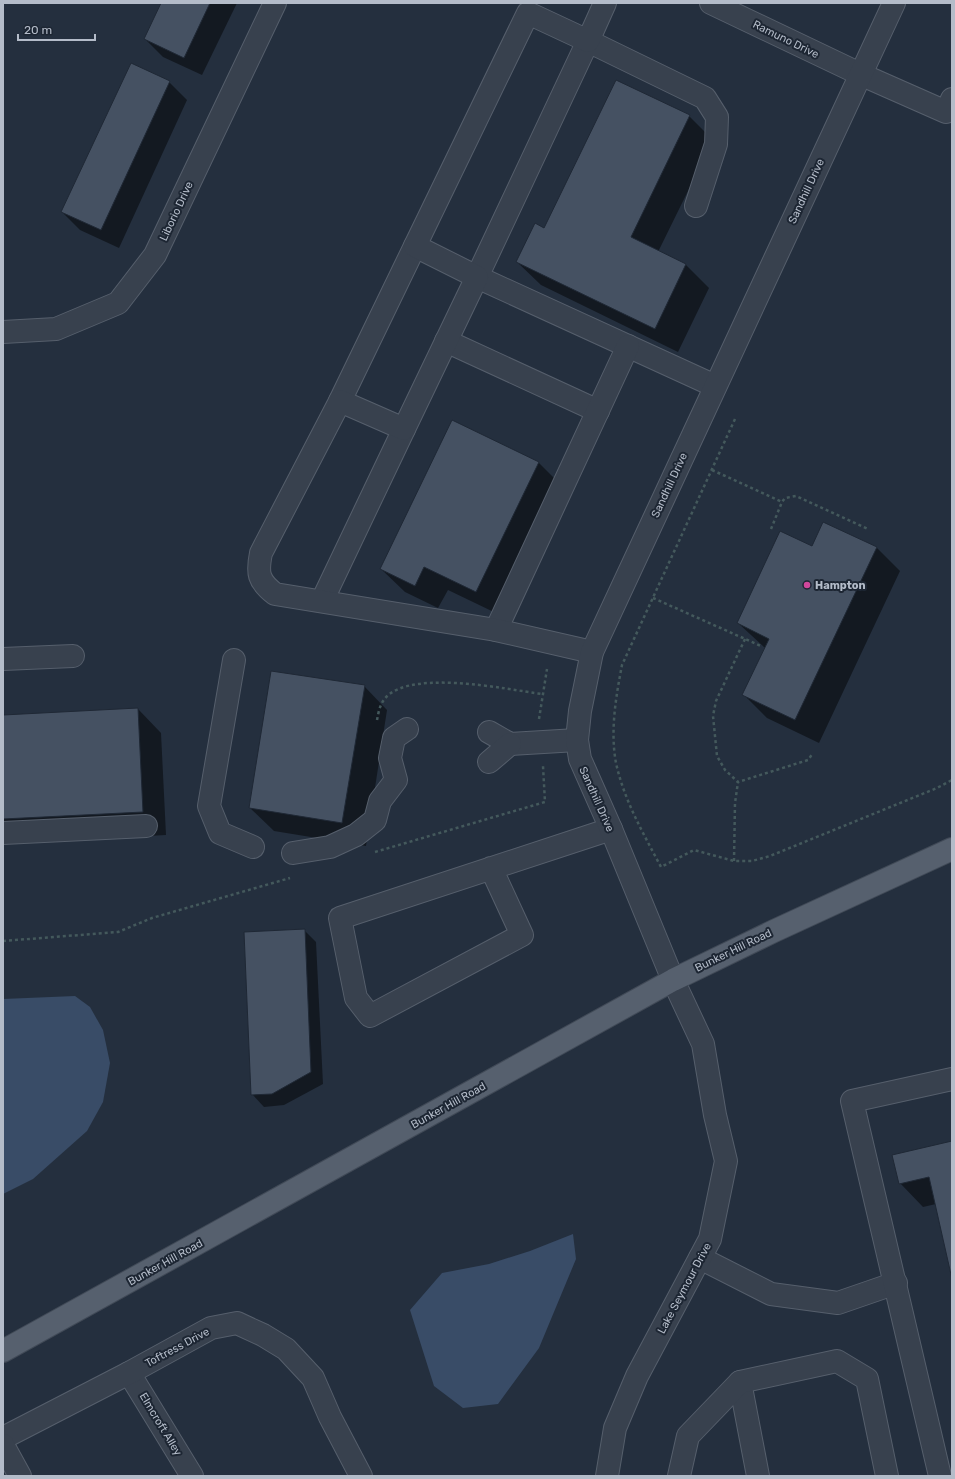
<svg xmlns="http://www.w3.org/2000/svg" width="955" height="1479" font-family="Rubik,sans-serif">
	<rect width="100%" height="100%" fill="#242f3e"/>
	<!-- water -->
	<g fill="#394c67">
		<polygon points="75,996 90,1007 103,1030 110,1063 103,1102 87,1131 33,1179 3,1194 3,999"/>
		<polygon points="573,1234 576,1259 539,1348 498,1404 463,1408 434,1386 410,1310 442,1273 489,1264 530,1251"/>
	</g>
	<!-- shadow -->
	<g fill="#0007">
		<polygon points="162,3 237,3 202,75 163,57 145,39"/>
		<polygon points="616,81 689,116 713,140 658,252 686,265 709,288 678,352 541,285 517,262 544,229"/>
		<polygon points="169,82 187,100 119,248 80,230 62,212"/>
		<polygon points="453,422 539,463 562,486 500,615 448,590 438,608 405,592 381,569"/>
		<polygon points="824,523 877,548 900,571 819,743 767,718 744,695 765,648 738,623 812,547"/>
		<polygon points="364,686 387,710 366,846 274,831 250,808"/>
		<polygon points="138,709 161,733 166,835 3,844 3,716"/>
		<polygon points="304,930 316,942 323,1084 284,1105 264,1107 252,1094"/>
		<polygon points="952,1142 952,1275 936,1204 923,1207 900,1183"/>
	</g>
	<!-- building -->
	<g fill="#455162" stroke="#1f2835">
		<polygon points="161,3 210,3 184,58 144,39"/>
		<polygon points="131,63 170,81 101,230 61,212"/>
		<polygon points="616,80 690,115 631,237 686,264 655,329 516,262 535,223 544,228"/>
		<polygon points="452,420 539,462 476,592 424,567 415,586 380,569"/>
		<polygon points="823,522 877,547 795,720 742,695 769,639 737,623 780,531 812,546"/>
		<polygon points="271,671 365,685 342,823 249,808"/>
		<polygon points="138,708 143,812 3,819 3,715"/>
		<polygon points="305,929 311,1072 272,1094 251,1095 244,932"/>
		<polygon points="952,1141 952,1279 929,1177 899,1184 892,1155"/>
	</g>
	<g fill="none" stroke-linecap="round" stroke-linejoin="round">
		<!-- minor casing -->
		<g stroke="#565f6c" stroke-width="24">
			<g id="minor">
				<polyline points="711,3 860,74 946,112 952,99"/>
				<polyline points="696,206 716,144 717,117 705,98 588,41 477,277 715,386"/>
				<polyline points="3,332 56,329 118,303 155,255 275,3"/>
				<polyline points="446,341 598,411"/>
				<polyline points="340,401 415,246"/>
				<polyline points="322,601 404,429"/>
				<polyline points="496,630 628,346"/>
				<path d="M 592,652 L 496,630 L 275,594 C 258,581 257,573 261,553 L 340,401 L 404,429 L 477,277 L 415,246 L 528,13 L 588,41 L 605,3"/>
				<polyline points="3,659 73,656"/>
				<polyline points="234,660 209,806 220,833 253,847"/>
				<polyline points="489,732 510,744 577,740"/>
				<polyline points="489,762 510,744"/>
				<polyline points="3,833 146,826"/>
				<polyline points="293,853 330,847 356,835 375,820 380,801 396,780 390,758 394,738 407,729"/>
				<polyline points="491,868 522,935 370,1016 356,998 340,918 611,829"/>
				<polyline points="700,1258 771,1294 838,1303 896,1283"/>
				<polyline points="129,1373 192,1476"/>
				<polyline points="740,1382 758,1476"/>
				<polyline points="3,1438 129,1373 211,1328 237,1323 263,1335 286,1349 313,1378 330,1417 361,1476"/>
				<polyline points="3,1445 20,1476"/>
				<polyline points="607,1476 615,1428 637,1376 710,1239 726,1161 715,1115 703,1044 673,980 611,829 580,759 577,740 580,711 592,652 894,3"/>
				<polyline points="679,1476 688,1436 740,1382 837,1361 867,1379 887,1476"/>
				<polyline points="940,1476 852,1101 952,1079"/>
			</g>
		</g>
		<!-- major casing -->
		<g stroke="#414a57" stroke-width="24">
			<polyline id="major" points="3,1351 673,980 774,931 952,849"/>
		</g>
		<!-- path -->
		<g stroke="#44595c" stroke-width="2.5" stroke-dasharray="3 3" stroke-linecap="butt">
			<path d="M 735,419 L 622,665 C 616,696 610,731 616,763 C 624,800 643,833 661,867 L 694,850 L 734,861 L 752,861 L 770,856 L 937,788 L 952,780"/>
			<polyline points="712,470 782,502"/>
			<polyline points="771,529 782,502 785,498 796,496 868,529"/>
			<polyline points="653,598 761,646"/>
			<polyline points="745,639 716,701 713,716 717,756 725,770 738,782 808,760 813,753"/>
			<polyline points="539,719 547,669"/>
			<path d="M 377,720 C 378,715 379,709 381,705 C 397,665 509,690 542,694"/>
			<polyline points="375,852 545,802 543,766"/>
			<polyline points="734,861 735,803 738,782"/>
			<polyline points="3,941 118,932 152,918 290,878"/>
		</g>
		<!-- minor -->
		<use href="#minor" stroke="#38414e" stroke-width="22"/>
		<!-- major -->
		<use href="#major" stroke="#56606e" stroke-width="22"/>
	</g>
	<!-- markers -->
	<circle fill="#d1479c" stroke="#1d2633" stroke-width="1.5" cx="807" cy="585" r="4"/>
	<g text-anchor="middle" stroke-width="4" stroke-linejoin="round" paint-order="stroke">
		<!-- street labels -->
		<g font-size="11" fill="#b4bcc9" stroke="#1d2633">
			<text transform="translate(786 39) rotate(26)" y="4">Ramuno Drive</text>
			<text transform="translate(806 191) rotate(-65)" y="4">Sandhill Drive</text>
			<text transform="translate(176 211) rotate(-65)" y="4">Liborio Drive</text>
			<text transform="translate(669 485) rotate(-65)" y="4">Sandhill Drive</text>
			<text transform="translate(597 799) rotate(66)" y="4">Sandhill Drive</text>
			<text transform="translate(733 950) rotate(-26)" y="4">Bunker Hill Road</text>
			<text transform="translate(448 1105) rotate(-29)" y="4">Bunker Hill Road</text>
			<text transform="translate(165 1262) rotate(-29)" y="4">Bunker Hill Road</text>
			<text transform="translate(684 1288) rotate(-62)" y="4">Lake Seymour Drive</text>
			<text transform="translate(177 1347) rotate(-28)" y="4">Toftress Drive</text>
			<text transform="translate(161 1424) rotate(59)" y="4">Elmcroft Alley</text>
		</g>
		<!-- poi labels -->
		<g font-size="11" font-weight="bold" fill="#b4bcc9" stroke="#1d2633" text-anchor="start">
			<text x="815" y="589">Hampton</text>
		</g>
	</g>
	<!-- border -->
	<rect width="955" height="1479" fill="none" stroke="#b4bcc9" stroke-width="8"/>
	<!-- scale -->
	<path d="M18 34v6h77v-6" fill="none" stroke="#b4bcc9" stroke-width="2"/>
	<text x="24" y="34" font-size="12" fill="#b4bcc9" stroke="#1d2633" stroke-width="3" paint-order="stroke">20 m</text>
</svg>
